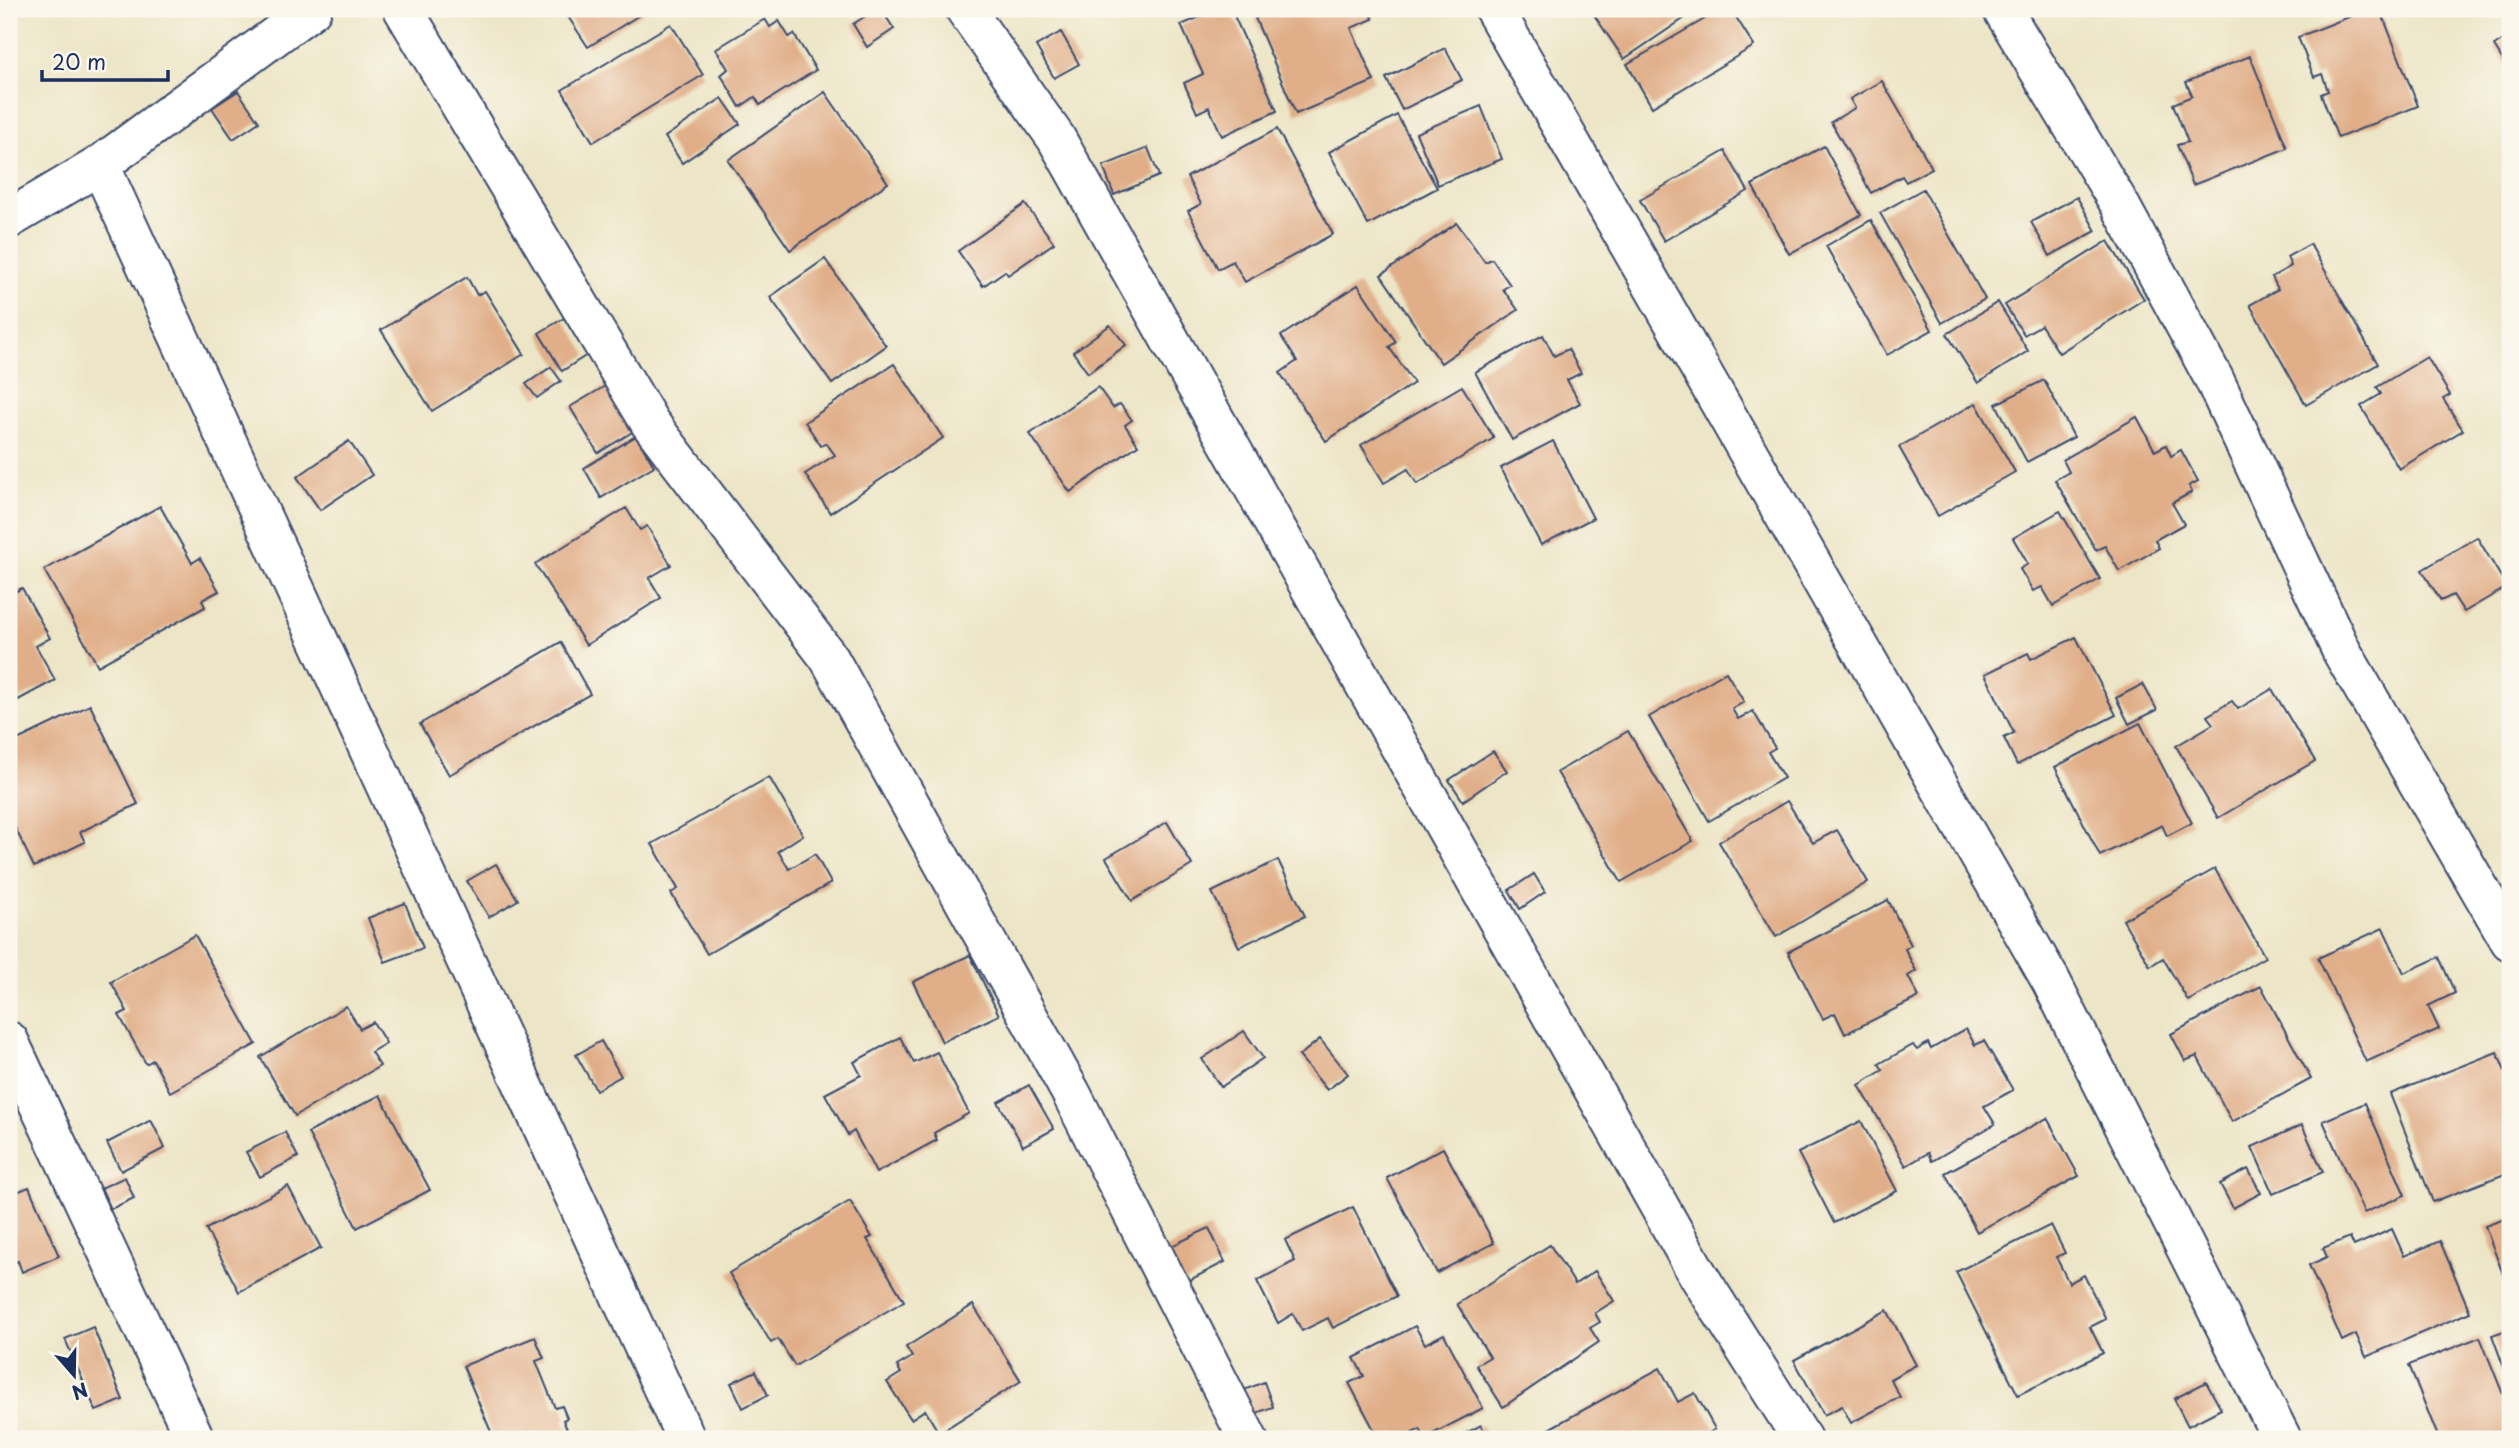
<svg xmlns="http://www.w3.org/2000/svg" width="2519" height="1448" font-family="'Playpen Sans',sans-serif">
	<rect width="100%" height="100%" fill="#fbf7ec"/>
	<filter id="ink" filterUnits="userSpaceOnUse"><feTurbulence type="fractalNoise" baseFrequency=".0143" numOctaves="2"/><feDisplacementMap in="SourceGraphic" scale="14" xChannelSelector="R" yChannelSelector="G"/><feConvolveMatrix kernelMatrix="1 2 1 2 8 2 1 2 1" color-interpolation-filters="sRGB"/></filter>
	<filter id="wash" filterUnits="userSpaceOnUse"><feTurbulence type="fractalNoise" baseFrequency=".00686" numOctaves="4" result="noise"/><feDisplacementMap in="SourceGraphic" scale="28" xChannelSelector="R" yChannelSelector="G"/><feGaussianBlur stdDeviation="1.57" result="paint"/><feColorMatrix in="noise" values="0 0 0 0 0 0 0 0 0 0 0 0 0 0 0 0 0 1.4 0 .05"/><feComposite in="paint" operator="in"/></filter>
	<g filter="url(#wash)">
		<rect width="100%" height="100%" fill="#ece5c6"/>
		<g id="blocks">
			<!-- building -->
			<g fill="#e0ae88">
				<polygon points="563,9 649,9 588,47"/>
				<polygon points="877,9 881,9 894,29 867,47 853,24"/>
				<polygon points="1219,9 1231,9 1277,111 1222,136 1209,107 1197,113 1184,83 1203,74 1181,25"/>
				<polygon points="1278,9 1369,9 1373,19 1351,28 1374,81 1296,114 1255,18"/>
				<polygon points="1590,9 1698,9 1624,59"/>
				<polygon points="1722,9 1731,9 1754,46 1652,107 1627,64"/>
				<polygon points="2369,9 2380,9 2418,106 2338,138 2321,94 2328,91 2322,74 2314,77 2298,37"/>
				<polygon points="765,19 770,27 779,21 789,37 794,34 816,70 760,105 755,97 740,107 721,75 728,69 716,49"/>
				<polygon points="671,24 703,75 593,142 562,90"/>
				<polygon points="1061,32 1079,64 1054,78 1036,46"/>
				<polygon points="2510,36 2510,72 2494,46"/>
				<polygon points="1445,48 1462,80 1402,110 1386,78"/>
				<polygon points="2250,56 2287,148 2193,185 2177,145 2188,142 2173,104 2192,96 2186,82"/>
				<polygon points="1882,81 1932,168 1906,182 1902,176 1871,193 1831,122 1855,108 1850,99"/>
				<polygon points="238,91 259,122 233,139 212,108"/>
				<polygon points="825,92 888,183 790,250 728,160"/>
				<polygon points="722,98 740,124 682,163 665,137"/>
				<polygon points="1481,106 1502,159 1438,185 1416,133"/>
				<polygon points="1397,115 1437,188 1368,225 1329,152"/>
				<polygon points="1277,129 1333,234 1245,282 1233,261 1218,269 1188,211 1201,204 1187,177"/>
				<polygon points="1824,146 1861,215 1789,254 1752,185"/>
				<polygon points="1148,148 1159,176 1114,195 1103,166"/>
				<polygon points="1725,151 1748,191 1664,241 1640,200"/>
				<polygon points="1923,189 1985,299 1942,323 1880,213"/>
				<polygon points="2077,197 2096,231 2050,256 2031,222"/>
				<polygon points="1025,204 1054,243 1008,275 1005,271 983,286 958,251"/>
				<polygon points="1871,220 1932,330 1887,355 1826,246"/>
				<polygon points="1457,223 1485,262 1492,259 1510,285 1503,289 1518,310 1441,363 1381,275"/>
				<polygon points="2108,241 2144,299 2059,353 2041,325 2024,335 2005,305"/>
				<polygon points="2310,244 2378,364 2306,405 2250,305 2278,289 2272,277 2291,266 2287,257"/>
				<polygon points="825,259 886,346 832,384 770,297"/>
				<polygon points="467,277 477,295 485,291 524,354 432,411 381,330"/>
				<polygon points="1358,285 1396,342 1389,347 1414,383 1326,441 1280,373 1297,361 1281,336"/>
				<polygon points="1998,302 2028,351 1978,383 1947,334"/>
				<polygon points="564,318 587,355 562,371 539,333"/>
				<polygon points="1110,325 1126,345 1088,373 1073,352"/>
				<polygon points="1543,335 1554,356 1568,349 1581,373 1567,380 1580,403 1512,440 1475,372"/>
				<polygon points="2427,357 2450,395 2443,399 2463,430 2399,469 2361,406 2381,394 2377,387"/>
				<polygon points="894,364 943,438 830,513 805,474 835,455 826,443 821,446 805,422"/>
				<polygon points="551,367 561,381 537,398 526,384"/>
				<polygon points="2044,380 2074,437 2027,462 1996,404"/>
				<polygon points="607,385 634,431 598,453 570,407"/>
				<polygon points="1462,386 1494,438 1417,484 1408,469 1384,483 1361,445"/>
				<polygon points="1098,387 1113,408 1120,404 1132,420 1125,425 1138,445 1070,492 1030,434"/>
				<polygon points="1976,403 2015,472 1938,516 1899,447"/>
				<polygon points="2137,417 2155,451 2166,445 2171,456 2181,450 2198,481 2189,486 2192,492 2172,503 2184,524 2155,540 2159,548 2119,571 2105,546 2096,550 2055,480 2069,472 2063,460"/>
				<polygon points="636,436 654,466 601,498 584,468"/>
				<polygon points="349,441 372,475 320,510 297,477"/>
				<polygon points="1553,441 1593,518 1541,545 1501,468"/>
				<polygon points="160,506 192,563 200,558 219,591 202,600 205,607 98,666 44,570"/>
				<polygon points="626,508 640,530 647,526 671,565 649,578 661,598 586,645 535,564"/>
				<polygon points="2060,511 2100,579 2053,606 2042,587 2033,591 2020,569 2028,564 2013,538"/>
				<polygon points="2477,537 2507,587 2464,612 2453,595 2441,601 2422,570"/>
				<polygon points="22,588 50,638 36,646 55,680 9,705 9,595"/>
				<polygon points="2076,637 2116,715 2017,765 2004,738 2014,733 1985,674 2028,653 2031,659"/>
				<polygon points="561,642 590,694 449,775 420,724"/>
				<polygon points="1726,672 1744,702 1732,709 1738,719 1753,711 1775,748 1768,752 1784,778 1709,821 1649,717"/>
				<polygon points="2143,684 2157,710 2129,724 2116,698"/>
				<polygon points="2272,689 2315,761 2218,818 2176,746 2213,724 2207,716 2232,701 2238,709"/>
				<polygon points="90,705 138,804 80,832 85,842 34,867 9,815 9,744"/>
				<polygon points="2140,723 2192,823 2167,836 2162,825 2100,856 2055,767"/>
				<polygon points="1628,731 1693,841 1621,882 1557,772"/>
				<polygon points="1493,751 1507,771 1463,801 1449,780"/>
				<polygon points="769,777 803,835 778,851 789,869 815,854 831,883 707,954 671,893 678,889 652,844"/>
				<polygon points="1787,801 1813,843 1837,830 1868,882 1776,937 1719,842"/>
				<polygon points="1167,822 1192,865 1132,901 1106,858"/>
				<polygon points="1278,860 1305,916 1239,947 1212,892"/>
				<polygon points="496,864 518,900 489,917 467,881"/>
				<polygon points="2215,869 2265,957 2188,1001 2163,958 2150,966 2123,920"/>
				<polygon points="1534,874 1545,892 1520,909 1509,890"/>
				<polygon points="1888,900 1911,945 1905,949 1916,971 1908,976 1919,997 1845,1034 1835,1013 1823,1019 1788,952"/>
				<polygon points="405,903 423,948 385,962 368,918"/>
				<polygon points="2383,928 2404,973 2439,957 2455,993 2428,1006 2439,1029 2366,1062 2318,958"/>
				<polygon points="195,935 256,1044 170,1092 153,1060 146,1064 119,1015 127,1011 111,982"/>
				<polygon points="970,955 999,1015 942,1042 913,982"/>
				<polygon points="2261,986 2311,1079 2232,1122 2197,1056 2185,1061 2171,1034"/>
				<polygon points="346,1006 360,1029 373,1022 386,1043 371,1052 380,1066 295,1116 260,1057"/>
				<polygon points="1966,1029 1975,1045 1984,1041 2013,1090 1984,1106 1995,1124 1932,1161 1928,1153 1906,1166 1859,1085 1883,1070 1879,1064 1913,1045 1917,1050 1928,1043 1931,1049"/>
				<polygon points="1244,1031 1263,1058 1221,1087 1202,1059"/>
				<polygon points="900,1037 914,1063 937,1052 969,1113 934,1133 937,1140 876,1173 854,1131 848,1135 825,1094 861,1075 854,1062"/>
				<polygon points="1320,1039 1348,1074 1327,1090 1299,1056"/>
				<polygon points="601,1041 621,1076 596,1090 576,1055"/>
				<polygon points="2497,1052 2510,1083 2510,1172 2433,1202 2390,1094"/>
				<polygon points="1029,1085 1054,1129 1023,1146 998,1102"/>
				<polygon points="380,1095 430,1190 357,1228 308,1133"/>
				<polygon points="2365,1103 2405,1195 2364,1213 2323,1121"/>
				<polygon points="2047,1118 2079,1176 1977,1232 1945,1173"/>
				<polygon points="151,1120 165,1148 121,1171 107,1143"/>
				<polygon points="1861,1121 1897,1191 1834,1223 1798,1153"/>
				<polygon points="2302,1125 2323,1172 2273,1194 2252,1147"/>
				<polygon points="285,1132 298,1157 260,1177 246,1152"/>
				<polygon points="1443,1148 1494,1243 1437,1273 1387,1178"/>
				<polygon points="2248,1169 2261,1193 2233,1208 2220,1184"/>
				<polygon points="125,1177 134,1198 111,1209 101,1188"/>
				<polygon points="288,1186 321,1248 239,1292 206,1229"/>
				<polygon points="29,1187 59,1256 22,1272 18,1261 10,1264 9,1262 9,1195"/>
				<polygon points="850,1201 872,1237 867,1239 904,1301 795,1366 778,1339 771,1343 729,1273"/>
				<polygon points="1353,1207 1397,1296 1333,1328 1328,1318 1302,1331 1293,1314 1278,1323 1257,1281 1295,1261 1285,1240"/>
				<polygon points="2510,1217 2510,1293 2485,1226"/>
				<polygon points="2051,1225 2065,1253 2056,1257 2069,1283 2084,1275 2106,1319 2090,1327 2103,1353 2018,1395 1956,1272"/>
				<polygon points="1209,1228 1225,1262 1180,1285 1163,1250"/>
				<polygon points="2392,1229 2404,1256 2440,1241 2470,1312 2366,1357 2356,1334 2342,1341 2309,1265 2327,1257 2323,1248 2350,1237 2354,1246"/>
				<polygon points="1550,1245 1575,1284 1595,1271 1614,1301 1595,1313 1600,1322 1590,1328 1599,1342 1503,1407 1476,1365 1490,1357 1457,1304"/>
				<polygon points="973,1305 1021,1381 939,1433 925,1410 911,1419 887,1382 901,1373 897,1366 912,1357 906,1347"/>
				<polygon points="1887,1310 1916,1365 1890,1379 1900,1397 1851,1423 1842,1406 1824,1415 1794,1360"/>
				<polygon points="1415,1326 1425,1344 1444,1334 1483,1408 1425,1438 1420,1429 1401,1439 1379,1439 1349,1383 1364,1376 1354,1358"/>
				<polygon points="93,1327 123,1400 96,1411 65,1339"/>
				<polygon points="2510,1329 2510,1384 2492,1335"/>
				<polygon points="535,1337 544,1358 536,1361 555,1408 562,1406 567,1418 563,1420 571,1439 494,1439 463,1366"/>
				<polygon points="2480,1337 2510,1412 2510,1439 2439,1439 2409,1365"/>
				<polygon points="1660,1368 1678,1402 1695,1393 1715,1429 1700,1439 1547,1439 1543,1432"/>
				<polygon points="756,1371 768,1395 743,1408 731,1383"/>
				<polygon points="1264,1382 1273,1407 1248,1416 1239,1392"/>
				<polygon points="2206,1382 2221,1409 2188,1426 2174,1399"/>
				<polygon points="1481,1425 1489,1439 1455,1439"/>
			</g>
		</g>
	</g>
	<g filter="url(#ink)">
		<use href="#blocks" fill-opacity="0" stroke="#3a4a6e" stroke-width="2"/>
		<g fill="none" stroke-linecap="round" stroke-linejoin="round">
			<!-- minor casing -->
			<g stroke="#3a4a6e" stroke-width="42">
				<g id="minor">
					<polyline points="403,9 650,423 829,658 1071,1093 1248,1439"/>
					<polyline points="965,9 1056,138 1697,1273 1802,1439"/>
					<polyline points="1494,9 2051,981 2282,1439"/>
					<polyline points="2002,9 2120,205 2214,379 2342,652 2510,941"/>
					<polyline points="100,165 686,1439"/>
					<polyline points="9,219 100,165 312,9"/>
					<polyline points="9,1041 195,1439"/>
				</g>
			</g>
			<!-- minor -->
			<use href="#minor" stroke="#fff" stroke-width="38"/>
		</g>
	</g>
	<!-- margin -->
	<rect width="2519" height="1448" fill="none" stroke="#fbf7ec" stroke-width="35"/>
	<!-- north arrow -->
	<g transform="translate(74 1375) rotate(160)" stroke="#fbf7ec" stroke-width="5" paint-order="stroke">
	<path d="M0-5L12 26L0 18L-12 26Z" fill="#1b2f5e"/>
	<text y="-10" font-size="19" font-weight="bold" text-anchor="middle" fill="#1b2f5e">N</text>
	</g>
	<!-- scale -->
	<path d="M42 70v10h126v-10" fill="none" stroke="#1b2f5e" stroke-width="3.5"/>
	<text x="52" y="70" font-size="21" fill="#1b2f5e" stroke="#fbf7ec" stroke-width="5" paint-order="stroke">20 m</text>
</svg>
